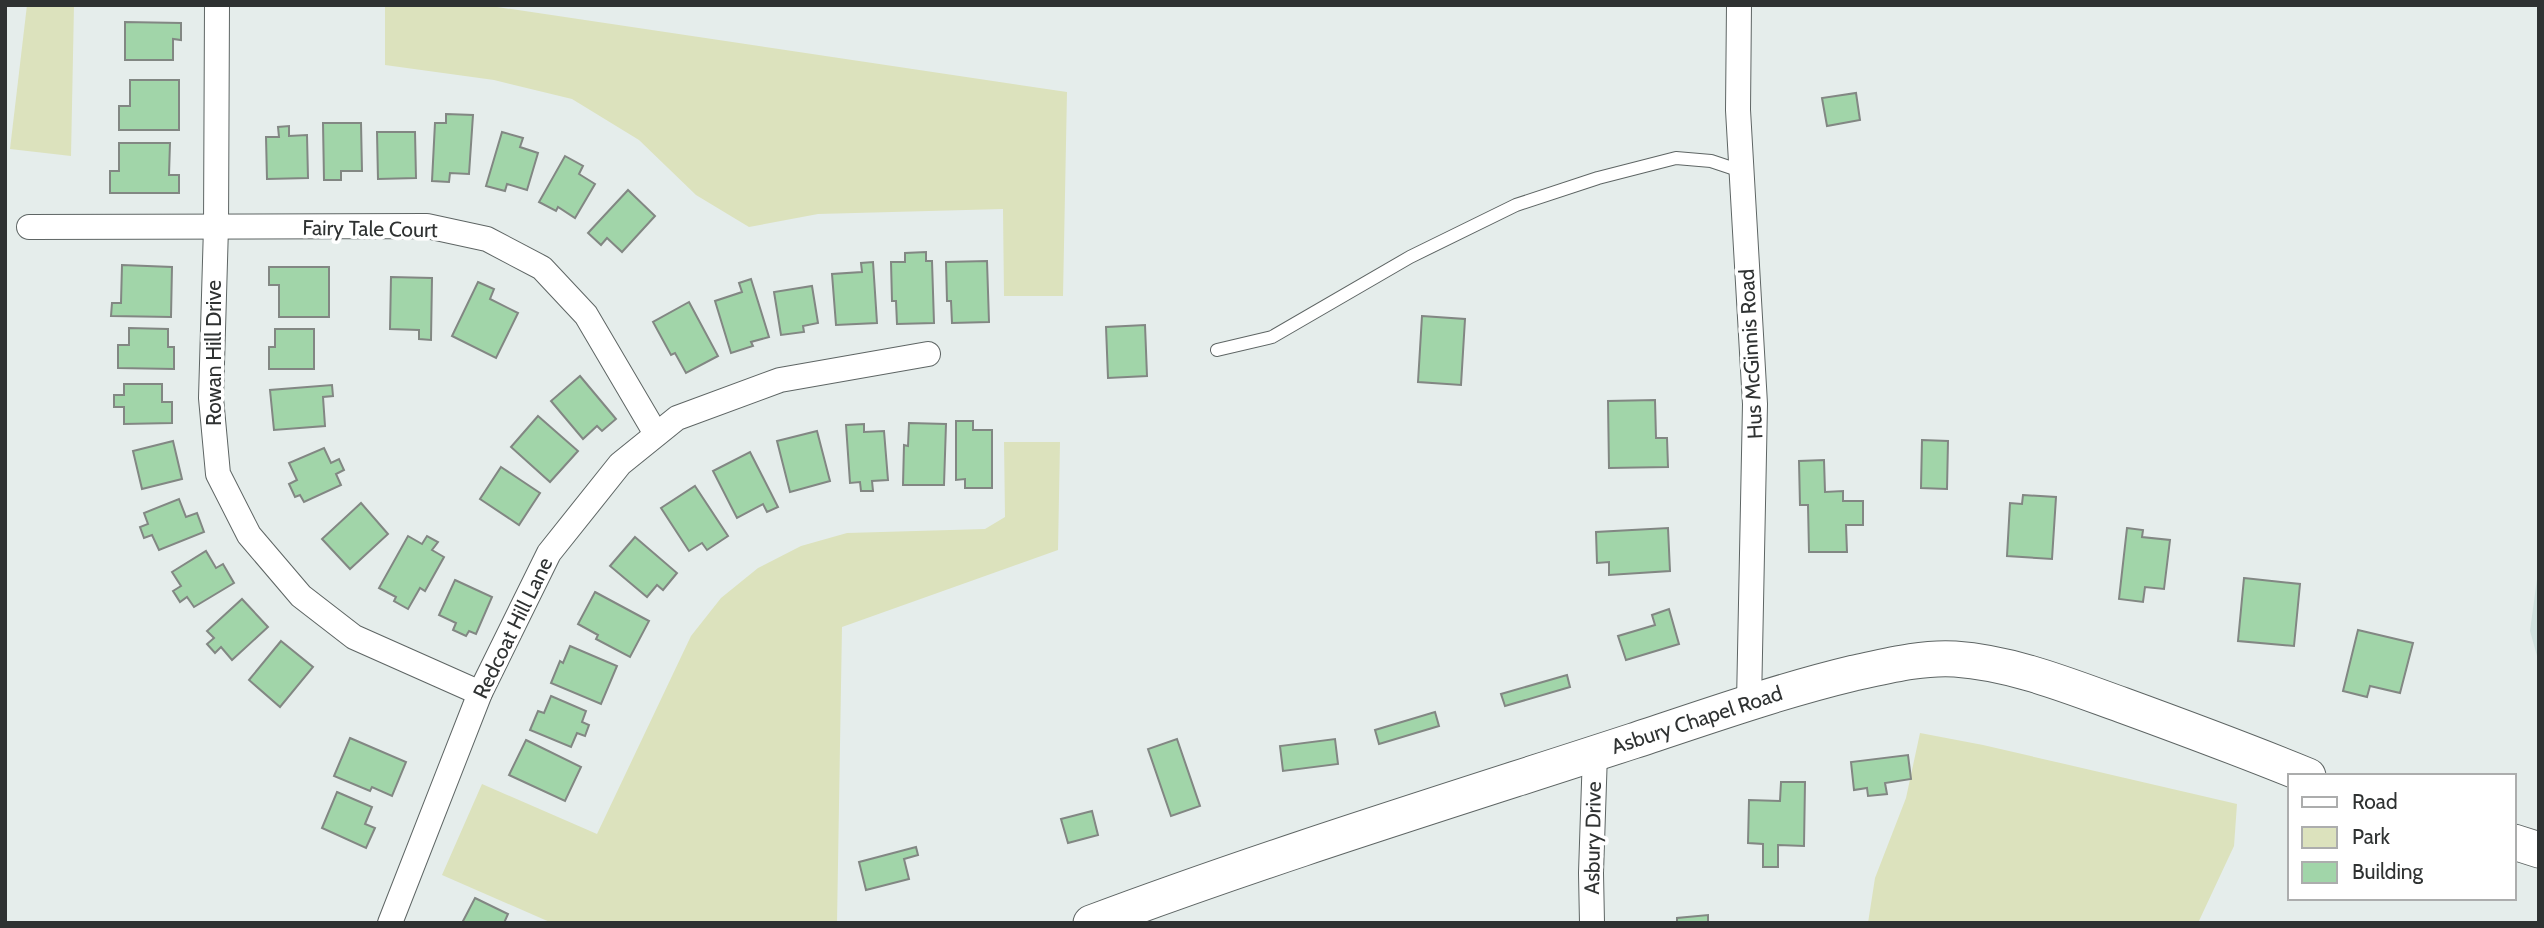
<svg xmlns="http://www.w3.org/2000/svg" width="2544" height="928" font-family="Cabin,sans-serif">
	<rect width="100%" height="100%" fill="#e5edeb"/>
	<!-- built -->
	<polygon fill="#d1e2df" points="2539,564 2539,663 2530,631"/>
	<!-- green -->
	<g fill="#dce2bd">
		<polygon points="27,5 74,5 71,156 10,149"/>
		<polygon points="385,5 484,5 1067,92 1063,296 1004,296 1003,209 818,214 749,227 696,195 639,140 572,99 494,80 385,65"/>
		<polygon points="1004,442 1060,442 1058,550 842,627 837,923 552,923 442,875 482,784 597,834 691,636 721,598 758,568 801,546 847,533 985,529 1005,517"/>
		<polygon points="1920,733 1983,745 2237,804 2234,846 2198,923 1868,923 1875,878 1906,798"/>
	</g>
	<!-- building -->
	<g fill="#a1d5a9" stroke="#828783" stroke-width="2">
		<polygon points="125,22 181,23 181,40 173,39 173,60 125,60"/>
		<polygon points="130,80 179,80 179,130 119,130 119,106 130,106"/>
		<polygon points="1856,93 1860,120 1827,126 1822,98"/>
		<polygon points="446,114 473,115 469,174 450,173 449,182 432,181 435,123 446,123"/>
		<polygon points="323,123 361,123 362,171 341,171 341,180 324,180"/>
		<polygon points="289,126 289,136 307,135 308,178 267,179 266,137 279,137 278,127"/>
		<polygon points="377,132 415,132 416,178 378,179"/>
		<polygon points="502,132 523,138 520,147 538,153 527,190 507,184 505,191 486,186"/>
		<polygon points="119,143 170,143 169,175 179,175 179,193 110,193 110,171 119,171"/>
		<polygon points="565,156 583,166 579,174 595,184 575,218 558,207 556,211 539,202"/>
		<polygon points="628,190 655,216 622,252 607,238 601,245 588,233"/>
		<polygon points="926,252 926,261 932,261 934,323 897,324 896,301 892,301 891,262 905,262 905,253"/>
		<polygon points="987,261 989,322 952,323 951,301 947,301 946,262"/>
		<polygon points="873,262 877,323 836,325 832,274 862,272 861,263"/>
		<polygon points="122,265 172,267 171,317 111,316 112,303 121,303"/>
		<polygon points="269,267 329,267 329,317 279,317 279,285 269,285"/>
		<polygon points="391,277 432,278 431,340 419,339 419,330 390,329"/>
		<polygon points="751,279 769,337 751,342 753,346 731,353 715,301 742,292 739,283"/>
		<polygon points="478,282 494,289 490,299 518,313 496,358 452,336"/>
		<polygon points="812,286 818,323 803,326 804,332 781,335 774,292"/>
		<polygon points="689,302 718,356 686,373 675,353 671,355 653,322"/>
		<polygon points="1422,316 1465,319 1461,385 1418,382"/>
		<polygon points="1145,325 1147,376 1108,378 1106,327"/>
		<polygon points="129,328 168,329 168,347 174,347 174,369 118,368 118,345 129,345"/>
		<polygon points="275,329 314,329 314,369 269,369 269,347 275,347"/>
		<polygon points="580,376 616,419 602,431 597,426 583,439 551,401"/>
		<polygon points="124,384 162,384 162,402 172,402 172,423 124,424 124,407 114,407 114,395 124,395"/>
		<polygon points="332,385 333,396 323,397 325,426 274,430 270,390"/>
		<polygon points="1655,400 1656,438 1667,438 1668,467 1609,468 1608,401"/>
		<polygon points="538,416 578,451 550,482 511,447"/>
		<polygon points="956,421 973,421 973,430 992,430 992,488 965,488 965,479 956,480"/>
		<polygon points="909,423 946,424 944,485 903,485 904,445 908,446"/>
		<polygon points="864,424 864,432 884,431 888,480 872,481 873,491 861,491 860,482 850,483 846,425"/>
		<polygon points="817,431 830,481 790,492 777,441"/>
		<polygon points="1922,440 1948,441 1947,489 1921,488"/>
		<polygon points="173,441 182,479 142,489 133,451"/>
		<polygon points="324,448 331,463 339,459 344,470 336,474 341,485 304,502 300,495 295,497 289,484 297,480 289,463"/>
		<polygon points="750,452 778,507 767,512 763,504 737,518 713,471"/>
		<polygon points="1824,460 1825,492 1843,491 1843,501 1863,501 1863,525 1846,525 1847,552 1809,552 1808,505 1800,505 1799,461"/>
		<polygon points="501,467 540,493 519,525 480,499"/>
		<polygon points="695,486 728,536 707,550 702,543 689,551 661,508"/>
		<polygon points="2023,495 2056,497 2052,559 2007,556 2010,503 2022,504"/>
		<polygon points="179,499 186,517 197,513 204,532 159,550 152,535 144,538 140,527 148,524 144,513"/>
		<polygon points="361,503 388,534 350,569 322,539"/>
		<polygon points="1668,528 1670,571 1609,575 1609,562 1597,563 1596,532"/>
		<polygon points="2127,528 2143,530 2142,537 2170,540 2164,589 2145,587 2143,602 2119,599"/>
		<polygon points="408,536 422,544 427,536 438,542 432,550 444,557 425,591 420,588 408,609 394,601 396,597 379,588"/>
		<polygon points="635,537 677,573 663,590 657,585 647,597 610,566"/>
		<polygon points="206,551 216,568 223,564 234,583 194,607 187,597 180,602 173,591 181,586 172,572"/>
		<polygon points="2244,578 2300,584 2294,646 2238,641"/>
		<polygon points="455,580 492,597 476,634 469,631 466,636 453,630 456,623 439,615"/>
		<polygon points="595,592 649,621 630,657 596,639 598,635 578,624"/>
		<polygon points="242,599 268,627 232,660 221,647 215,653 207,644 214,638 207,631"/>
		<polygon points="1669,609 1679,644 1626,660 1618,636 1655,625 1652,615"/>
		<polygon points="2358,630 2413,643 2400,693 2370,686 2367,697 2343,691"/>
		<polygon points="281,641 313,667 280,707 249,680"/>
		<polygon points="570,646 617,666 601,704 551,683 560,661 563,663"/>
		<polygon points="1567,675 1570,687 1505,706 1501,694"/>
		<polygon points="551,696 586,711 582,722 589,725 585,736 577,733 571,747 530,730 538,711 544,713"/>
		<polygon points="1435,712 1439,726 1379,744 1375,730"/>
		<polygon points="350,738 406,762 392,796 372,787 370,791 334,776"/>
		<polygon points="1177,739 1200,806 1171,816 1148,749"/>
		<polygon points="1335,739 1338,764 1283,771 1280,746"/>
		<polygon points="526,740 581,767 565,801 509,775"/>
		<polygon points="1908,755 1911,779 1885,783 1887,794 1868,796 1867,788 1854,790 1851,762"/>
		<polygon points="1781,782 1805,782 1804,846 1778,845 1778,867 1763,867 1763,844 1748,843 1749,800 1780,801"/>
		<polygon points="337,792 372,807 365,824 375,828 366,848 322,828"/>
		<polygon points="1092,811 1098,835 1068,843 1061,819"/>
		<polygon points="916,847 918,855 904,859 909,879 866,890 859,862"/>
		<polygon points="475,898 508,914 504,923 462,923"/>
		<polygon points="1708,915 1708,923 1677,923 1677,918"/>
	</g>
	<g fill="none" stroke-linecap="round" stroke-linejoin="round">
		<!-- service casing -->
		<g stroke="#5e6564" stroke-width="14">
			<polyline id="service" points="1217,350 1272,337 1410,257 1516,205 1598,178 1676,158 1711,161 1741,171"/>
		</g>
		<!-- minor casing -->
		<g stroke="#5e6564" stroke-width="26">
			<g id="minor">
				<polyline points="217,5 216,227 211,398 218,474 249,535 301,596 354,637 480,693"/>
				<polyline points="1739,5 1738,110 1755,404 1749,703"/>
				<polyline points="29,227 427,226 487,239 542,268 586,315 656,434"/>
				<polyline points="390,923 480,693 549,553 620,464 677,418 780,380 928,354"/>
				<polyline points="1592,923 1591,873 1595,753"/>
			</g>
		</g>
		<!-- secondary casing -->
		<g stroke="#5e6564" stroke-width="37">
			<g id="secondary">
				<polyline points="2514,842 2539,850"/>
				<path d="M 1091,923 C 1270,856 1452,800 1633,741 C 1706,717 1779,691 1854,673 C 1887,666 1921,657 1955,659 C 2013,663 2069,686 2122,705 C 2185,728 2247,751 2308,776"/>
			</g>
		</g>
		<!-- service -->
		<use href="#service" stroke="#fff" stroke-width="12"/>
		<!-- minor -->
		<use href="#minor" stroke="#fff" stroke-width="24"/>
		<!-- secondary -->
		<use href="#secondary" stroke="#fff" stroke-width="35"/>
	</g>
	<g text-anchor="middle" stroke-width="7" stroke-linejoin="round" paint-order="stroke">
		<!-- street labels -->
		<g font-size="21" fill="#2f3232" stroke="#fff">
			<text transform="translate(370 229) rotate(1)" y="7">Fairy Tale Court</text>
			<text transform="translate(214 353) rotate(-90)" y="7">Rowan Hill Drive</text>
			<text transform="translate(1751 354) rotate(-93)" y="7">Hus McGinnis Road</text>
			<text transform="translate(513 628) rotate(-64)" y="7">Redcoat Hill Lane</text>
			<text transform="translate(1697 720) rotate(-18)" y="7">Asbury Chapel Road</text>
			<text transform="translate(1593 838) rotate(-89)" y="7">Asbury Drive</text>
		</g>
	</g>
	<!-- border -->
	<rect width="2544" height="928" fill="none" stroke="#2f3232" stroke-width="14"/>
	<!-- legend -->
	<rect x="2288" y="774" width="228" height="126" fill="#ffffff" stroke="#acadad" stroke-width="2"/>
	<rect x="2302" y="797" width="35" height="10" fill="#ffffff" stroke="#acadad" stroke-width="2"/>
	<text x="2352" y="809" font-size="21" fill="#2f3232">Road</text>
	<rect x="2302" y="827" width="35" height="21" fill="#dce2bd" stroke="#acadad" stroke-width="2"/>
	<text x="2352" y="844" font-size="21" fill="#2f3232">Park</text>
	<rect x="2302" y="862" width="35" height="21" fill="#a1d5a9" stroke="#acadad" stroke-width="2"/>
	<text x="2352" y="879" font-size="21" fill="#2f3232">Building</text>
</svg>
